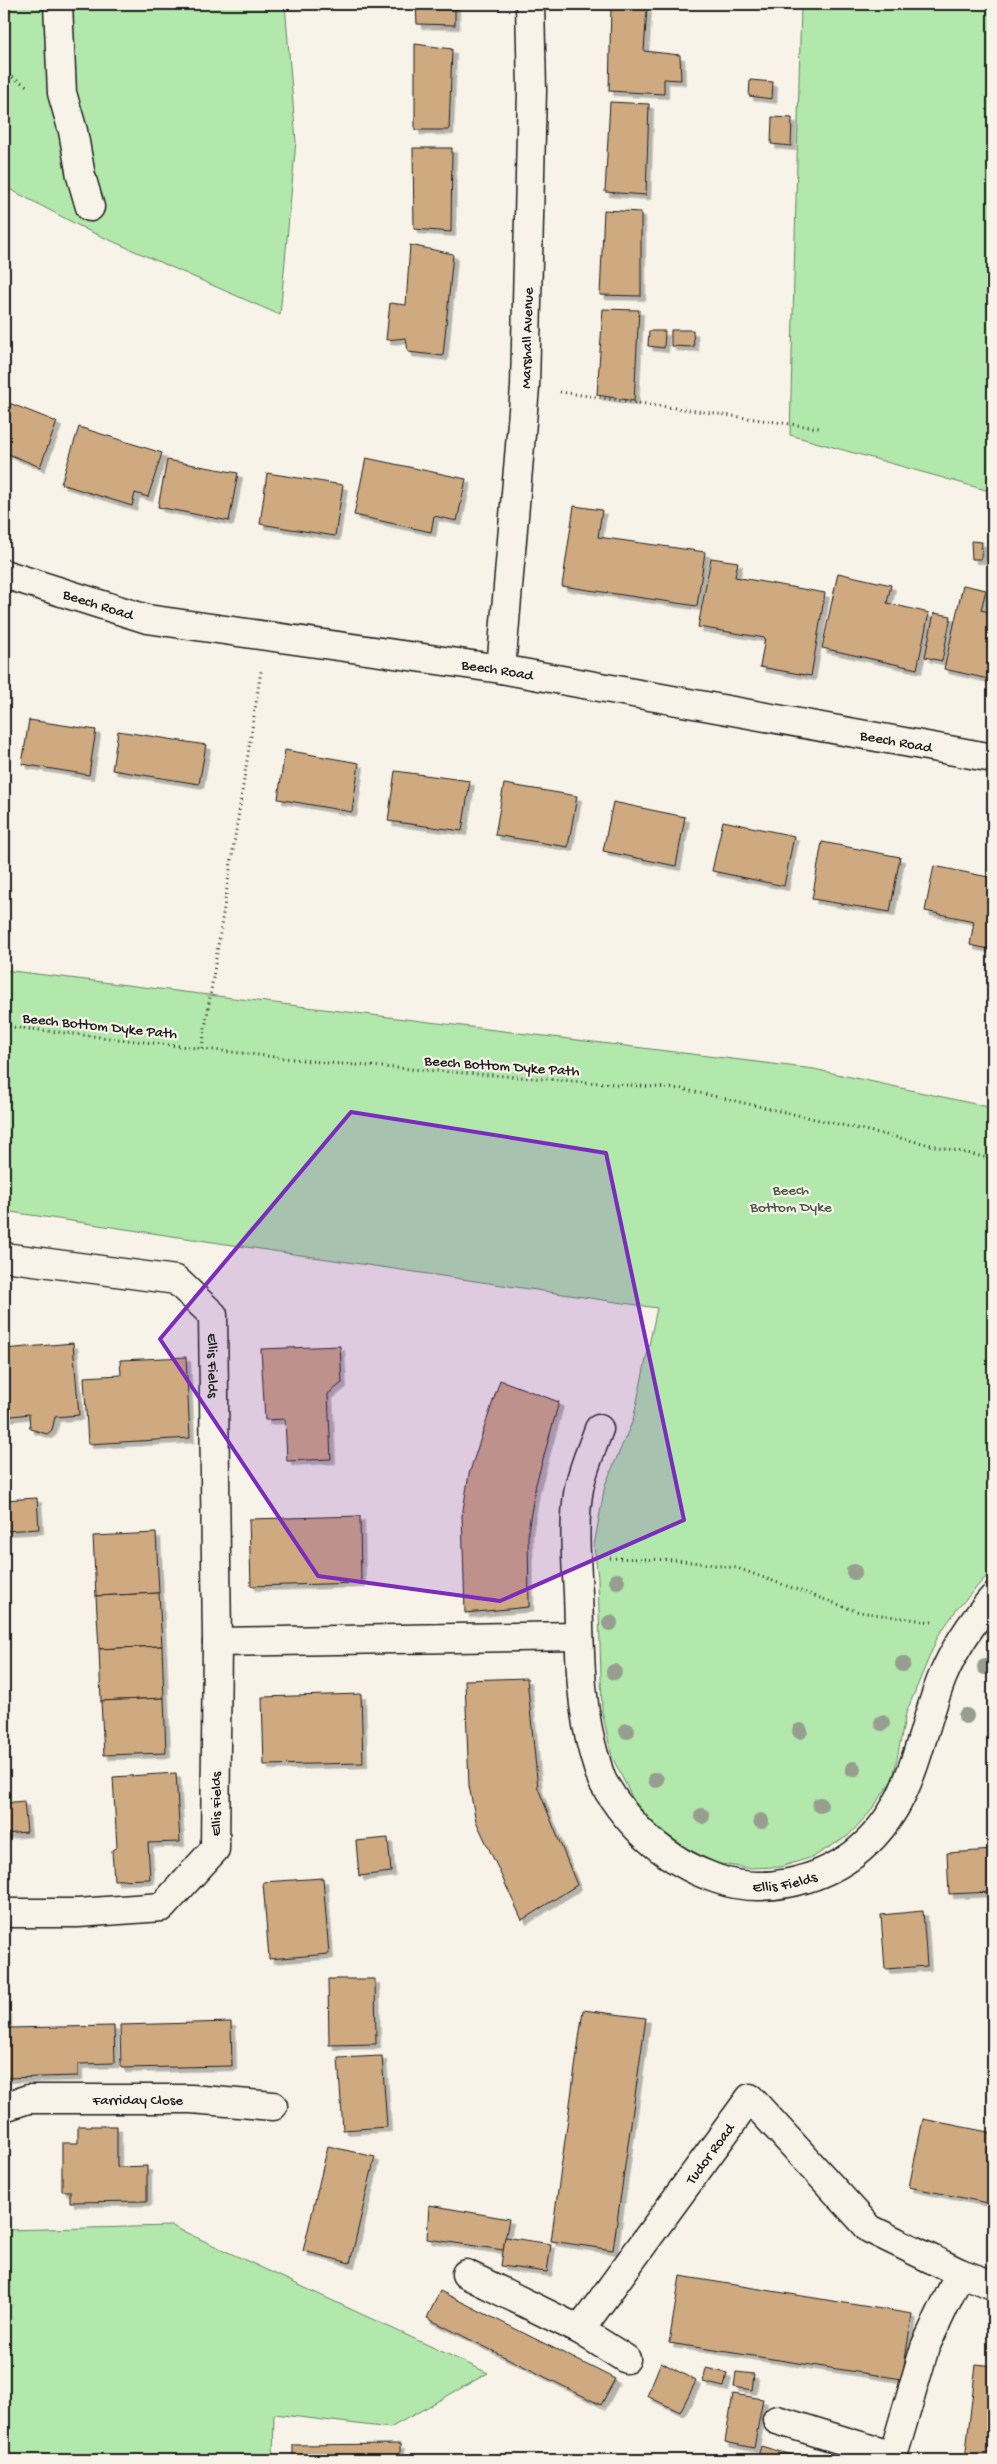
<svg xmlns="http://www.w3.org/2000/svg" width="997" height="2464" font-family="'Gochi Hand',sans-serif">
	<defs>
		<filter id="shadow"><feDropShadow dx="4.5" dy="4.5" stdDeviation="0" flood-color="#0004"/></filter>
	</defs>
	<rect width="100%" height="100%" fill="#f7f3e8"/>
	<filter id="ink" filterUnits="userSpaceOnUse"><feTurbulence type="fractalNoise" baseFrequency=".02" numOctaves="2"/><feDisplacementMap in="SourceGraphic" scale="10" xChannelSelector="R" yChannelSelector="G"/><feConvolveMatrix kernelMatrix="1 2 1 2 8 2 1 2 1" color-interpolation-filters="sRGB"/></filter>
	<g filter="url(#ink)">
		<!-- green -->
		<g fill="#b2e8ab" stroke="#678264">
			<polygon points="4,4 285,4 296,141 280,315 87,230 4,186"/>
			<polygon points="801,4 993,4 993,492 790,435"/>
			<polygon points="4,970 814,1069 993,1108 993,1569 957,1609 938,1636 906,1713 893,1779 870,1812 848,1836 813,1857 780,1867 747,1868 715,1863 688,1849 660,1830 634,1801 612,1757 602,1711 598,1578 594,1546 605,1485 633,1420 657,1308 4,1211"/>
			<polygon points="172,2226 488,2373 390,2428 274,2414 273,2460 4,2460 4,2230"/>
		</g>
		<!-- building -->
		<g fill="#cfaa81" stroke="#1c1c1c" filter="url(#shadow)">
			<polygon points="416,4 455,4 455,25 417,24"/>
			<polygon points="611,6 647,8 644,51 680,55 681,80 664,79 664,94 609,91"/>
			<polygon points="415,44 452,49 449,130 415,130"/>
			<polygon points="750,80 773,82 772,99 749,96"/>
			<polygon points="610,102 649,104 646,195 605,192"/>
			<polygon points="772,117 792,118 791,146 771,144"/>
			<polygon points="413,148 452,148 451,232 414,229"/>
			<polygon points="604,210 641,212 641,296 600,295"/>
			<polygon points="410,245 453,254 443,356 408,352 406,338 386,340 390,303 406,305"/>
			<polygon points="603,309 639,310 634,401 597,395"/>
			<polygon points="671,330 693,330 694,347 671,346"/>
			<polygon points="649,331 665,331 664,348 648,346"/>
			<polygon points="4,401 57,422 40,467 4,452"/>
			<polygon points="79,427 162,453 148,497 135,493 132,506 61,484"/>
			<polygon points="366,458 466,479 457,521 434,516 431,532 354,515"/>
			<polygon points="167,460 238,473 229,521 158,507"/>
			<polygon points="267,473 343,485 335,536 260,524"/>
			<polygon points="574,506 602,510 598,537 705,552 697,606 562,586"/>
			<polygon points="971,541 982,542 981,559 972,559"/>
			<polygon points="711,558 738,562 735,577 825,593 811,676 760,667 765,638 698,627"/>
			<polygon points="838,573 891,585 887,603 929,613 917,669 822,648"/>
			<polygon points="963,585 986,590 981,610 993,613 993,680 944,669"/>
			<polygon points="934,613 951,616 942,661 925,657"/>
			<polygon points="29,720 96,730 89,775 22,764"/>
			<polygon points="118,731 206,745 199,784 112,770"/>
			<polygon points="4,740 6,740 4,761"/>
			<polygon points="285,750 359,763 352,812 278,799"/>
			<polygon points="395,771 470,781 462,831 388,821"/>
			<polygon points="504,784 577,796 568,847 495,835"/>
			<polygon points="613,802 685,817 676,866 603,851"/>
			<polygon points="723,821 794,836 784,886 712,871"/>
			<polygon points="822,842 900,857 890,912 812,899"/>
			<polygon points="934,866 993,878 993,950 970,945 974,921 925,911"/>
			<polygon points="73,1343 79,1415 55,1417 52,1430 47,1434 30,1429 29,1414 4,1417 4,1349"/>
			<polygon points="340,1346 342,1383 328,1394 331,1459 287,1461 285,1419 265,1420 261,1349"/>
			<polygon points="186,1357 190,1438 88,1444 84,1377 121,1375 120,1360"/>
			<polygon points="500,1380 559,1402 536,1484 528,1530 529,1607 465,1613 462,1516 469,1474"/>
			<polygon points="37,1498 39,1529 4,1531 4,1500"/>
			<polygon points="360,1516 361,1583 251,1586 249,1519"/>
			<polygon points="156,1533 159,1593 96,1596 93,1536"/>
			<polygon points="159,1593 162,1646 99,1649 96,1596"/>
			<polygon points="162,1646 164,1698 101,1701 99,1649"/>
			<polygon points="527,1678 538,1788 577,1885 522,1920 476,1821 469,1786 465,1680"/>
			<polygon points="361,1694 363,1763 264,1765 262,1697"/>
			<polygon points="164,1698 166,1753 104,1755 101,1701"/>
			<polygon points="176,1773 180,1842 148,1843 150,1879 114,1880 112,1850 117,1847 113,1777"/>
			<polygon points="24,1801 27,1832 4,1834 4,1803"/>
			<polygon points="388,1838 391,1872 359,1876 356,1841"/>
			<polygon points="993,1850 993,1892 949,1894 947,1853"/>
			<polygon points="323,1878 329,1954 269,1959 263,1882"/>
			<polygon points="923,1911 927,1966 885,1969 881,1915"/>
			<polygon points="328,1979 375,1979 376,2044 329,2045"/>
			<polygon points="4,2010 7,2010 7,2028 114,2026 115,2063 78,2064 78,2076 4,2078"/>
			<polygon points="583,2010 646,2018 613,2250 551,2241"/>
			<polygon points="231,2022 232,2066 121,2068 120,2025"/>
			<polygon points="382,2056 387,2127 343,2130 338,2058"/>
			<polygon points="923,2119 993,2133 993,2204 909,2187"/>
			<polygon points="78,2126 117,2126 117,2167 147,2166 147,2201 70,2202 70,2191 62,2191 62,2143 78,2143"/>
			<polygon points="328,2146 375,2157 350,2263 303,2251"/>
			<polygon points="429,2205 509,2219 503,2250 427,2239"/>
			<polygon points="505,2237 551,2244 547,2272 501,2266"/>
			<polygon points="680,2276 912,2314 902,2379 669,2343"/>
			<polygon points="440,2291 615,2379 601,2405 427,2318"/>
			<polygon points="661,2362 696,2381 680,2412 647,2396"/>
			<polygon points="976,2364 993,2366 993,2460 965,2460"/>
			<polygon points="706,2368 727,2373 724,2387 703,2382"/>
			<polygon points="736,2372 754,2374 752,2390 734,2387"/>
			<polygon points="733,2394 763,2399 754,2448 725,2442"/>
			<polygon points="400,2444 400,2460 293,2460 293,2445"/>
			<polygon points="761,2446 808,2460 757,2460"/>
		</g>
		<g fill="none" stroke-linecap="round" stroke-linejoin="round">
			<!-- minor casing -->
			<g stroke="#1c1c1c" stroke-width="31">
				<g id="minor">
					<polyline points="58,4 62,93 73,131 81,176 90,207"/>
					<path id="s1" d="M 4,574 L 147,619 L 501,669 L 993,758"/>
					<path id="s2" d="M 501,669 L 525,387 L 532,90 L 530,4"/>
					<path id="s3" d="M 4,1257 L 176,1280 L 213,1315 L 217,1642 L 215,1849 L 162,1907 L 78,1913 L 4,1913"/>
					<path id="s4" d="M 599,1429 C 592,1448 583,1468 579,1488 C 573,1522 576,1558 578,1593 C 580,1647 579,1703 594,1755 C 597,1764 599,1774 603,1782 C 630,1829 666,1861 717,1879 C 761,1895 816,1882 853,1855 C 914,1808 916,1744 942,1678 C 954,1649 973,1621 993,1598"/>
					<polyline points="217,1642 579,1636"/>
					<path id="s5" d="M 4,2107 L 28,2099 L 191,2099 L 273,2106"/>
					<path id="s6" d="M 466,2274 L 580,2330 L 750,2098 L 870,2229 L 960,2273 L 993,2285"/>
					<polyline points="580,2330 626,2359"/>
					<polyline points="777,2420 893,2456 925,2347 960,2273"/>
				</g>
			</g>
			<!-- path -->
			<g stroke="#1c1c1c" stroke-width="3" stroke-dasharray="1 4" stroke-linecap="butt">
				<polyline points="4,72 27,86"/>
				<polyline points="560,392 819,428"/>
				<polyline points="4,1026 328,1063 682,1089 993,1159"/>
				<polyline points="202,1048 261,671"/>
				<polyline points="610,1558 676,1560 737,1568 859,1612 932,1622"/>
			</g>
			<!-- minor -->
			<use href="#minor" stroke="#f7f3e8" stroke-width="28"/>
		</g>
		<!-- trees -->
		<g fill="#979e8f">
			<circle cx="854" cy="1572" r="8"/>
			<circle cx="617" cy="1581" r="8"/>
			<circle cx="610" cy="1623" r="8"/>
			<circle cx="903" cy="1664" r="8"/>
			<circle cx="985" cy="1667" r="8"/>
			<circle cx="614" cy="1672" r="8"/>
			<circle cx="966" cy="1716" r="8"/>
			<circle cx="882" cy="1723" r="8"/>
			<circle cx="627" cy="1731" r="8"/>
			<circle cx="800" cy="1731" r="8"/>
			<circle cx="853" cy="1769" r="8"/>
			<circle cx="656" cy="1780" r="8"/>
			<circle cx="820" cy="1805" r="8"/>
			<circle cx="702" cy="1816" r="8"/>
			<circle cx="761" cy="1821" r="8"/>
		</g>
	</g>
	<!-- marked area -->
	<path fill="#7b2cbf" fill-opacity="0.2" stroke="#7b2cbf" stroke-width="4" stroke-linejoin="round" d="M 351,1112 L 606,1153 L 684,1520 L 500,1601 L 318,1576 L 160,1339 Z"/>
	<g text-anchor="middle" stroke-width="4.5" stroke-linejoin="round" paint-order="stroke">
		<!-- street labels -->
		<g font-size="15" fill="#1c1c1c" stroke="#f7f3e8">
			<text dy="5" stroke="none"><textPath href="#s2" startOffset="332">Marshall Avenue</textPath></text>
			<text dy="5" stroke="none"><textPath href="#s1" startOffset="99">Beech Road</textPath></text>
			<text dy="5" stroke="none"><textPath href="#s1" startOffset="504">Beech Road</textPath></text>
			<text dy="5" stroke="none"><textPath href="#s1" startOffset="909">Beech Road</textPath></text>
			<text transform="translate(100 1025) rotate(6)" y="5">Beech Bottom Dyke Path</text>
			<text transform="translate(502 1065) rotate(4)" y="5">Beech Bottom Dyke Path</text>
			<text dy="5" stroke="none"><textPath href="#s3" startOffset="275">Ellis Fields</textPath></text>
			<text transform="translate(215 1804) rotate(-90)" y="5">Ellis Fields</text>
			<text dy="5" stroke="none"><textPath href="#s4" startOffset="581">Ellis Fields</textPath></text>
			<text dy="5" stroke="none"><textPath href="#s5" startOffset="135">Farriday Close</textPath></text>
			<text dy="5" stroke="none"><textPath href="#s6" startOffset="346">Tudor Road</textPath></text>
		</g>
		<!-- park labels -->
		<g font-size="15" fill="#495947" stroke="#f7f3e8">
			<text x="791" y="1194">Beech<tspan x="791" dy="17">Bottom Dyke</tspan></text>
		</g>
	</g>
	<!-- margin -->
	<rect width="997" height="2464" fill="none" stroke="#f7f3e8" stroke-width="20"/>
	<rect x="10" y="10" width="977" height="2444" fill="none" stroke="#1c1c1c" stroke-width="2" filter="url(#ink)"/>
</svg>
